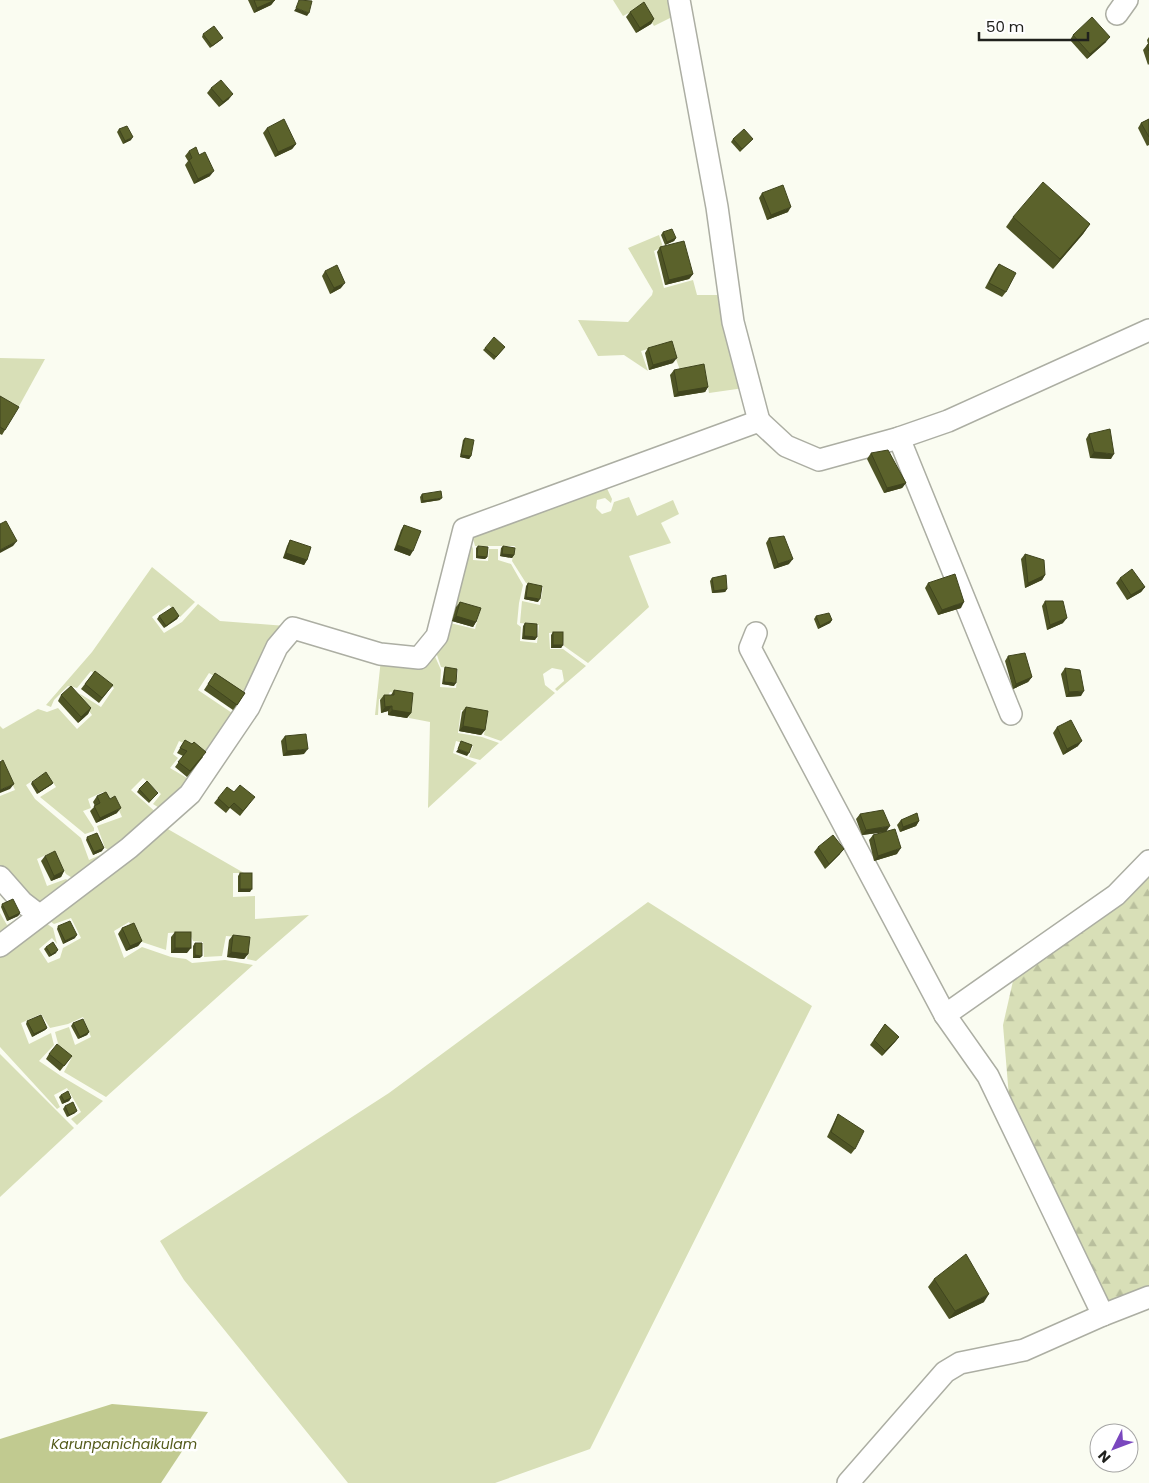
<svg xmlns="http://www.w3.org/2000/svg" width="1149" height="1483" font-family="Poppins,sans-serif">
	<defs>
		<pattern id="forest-firs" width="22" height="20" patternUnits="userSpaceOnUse" patternTransform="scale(1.25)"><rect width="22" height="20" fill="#d8dfb7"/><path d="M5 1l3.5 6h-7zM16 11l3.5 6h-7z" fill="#b9bf9d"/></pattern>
	</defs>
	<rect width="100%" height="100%" fill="#fafcf1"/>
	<!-- green -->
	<g fill="#d8dfb7">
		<polygon points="613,0 671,0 674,16 654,26 642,6 623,16"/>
		<polygon points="659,235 663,247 654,251 664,288 693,280 697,295 726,295 744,388 709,393 704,365 680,370 670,343 641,351 648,371 624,355 598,356 578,320 628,322 652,295 653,291 628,248"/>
		<polygon points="0,358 45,359 18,408 0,399"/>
		<polygon points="602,478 612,499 611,503 605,498 597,500 596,508 602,514 611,511 614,502 629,497 637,516 673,500 679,514 661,523 671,543 629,556 649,607 588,663 564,646 562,632 549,633 550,649 563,649 586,666 557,691 555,689 564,681 562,670 552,668 543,674 545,685 555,693 501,741 484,735 487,715 461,710 458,733 482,737 499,743 480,760 469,757 473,746 456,741 453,753 477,763 428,808 430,722 409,718 411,696 390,692 387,698 379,699 378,715 375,715 381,659 433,652 441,670 440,687 456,688 458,669 441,667 435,649 450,623 475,629 480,610 456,605 449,600 468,532 473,549 473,560 488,561 489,549 498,549 498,560 511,564 523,585 519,603 517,624 521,627 520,641 537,643 539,625 520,623 522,601 540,605 543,587 526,583 512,561 515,546 475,546 470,527"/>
		<polygon points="152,567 195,602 180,617 169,605 152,617 164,633 182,622 198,604 220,621 286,626 248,697 209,673 198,690 238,717 210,756 179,741 173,754 178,758 170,768 192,781 164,811 153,804 161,794 143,778 131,790 159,815 115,853 105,848 97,826 122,817 113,797 107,800 103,792 88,799 91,808 83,811 94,828 94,831 85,834 40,797 56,787 46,772 26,785 35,799 81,838 89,860 107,852 77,881 66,874 53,852 37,859 47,886 66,879 74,885 38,911 0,872 0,796 15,790 1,760 0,760 0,726 3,729 38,709 47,712 58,708 77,729 92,715 75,692 82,695 101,707 114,688 91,671 77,688 68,686 54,700 51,707 46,705 92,652"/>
		<polygon points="166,828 244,873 233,873 233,897 255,896 255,919 309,915 256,961 247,959 249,938 226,936 222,956 204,957 203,942 193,941 189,932 168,933 166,950 142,942 129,922 114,931 124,958 142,947 171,957 186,959 192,963 225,960 253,965 106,1097 64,1072 72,1057 59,1047 55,1032 69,1027 75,1045 91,1037 83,1017 68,1024 50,1028 41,1014 21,1023 29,1044 51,1033 54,1045 39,1061 61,1076 103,1101 77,1125 71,1119 81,1112 67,1088 54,1095 60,1107 57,1109 0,1047 0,951 40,919 53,928 57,944 52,938 39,949 48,963 60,958 63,948 81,938 71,918 54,924 43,916"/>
		<polygon points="648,902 812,1006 590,1449 495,1483 348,1483 184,1280 160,1241 389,1093"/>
		<polygon points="27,909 33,916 0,941 0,913 7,925 21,916"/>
		<polygon points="0,1054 74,1128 0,1197"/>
	</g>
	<!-- forest -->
	<polygon fill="url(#forest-firs)" points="1149,878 1149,1290 1103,1315 1009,1097 1003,1025 1013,981"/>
	<!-- water -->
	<polygon fill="#c1ca90" points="112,1404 208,1412 161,1483 0,1483 0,1439"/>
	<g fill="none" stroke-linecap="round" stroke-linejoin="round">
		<!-- minor casing -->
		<g stroke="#acaea3" stroke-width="24">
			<g id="minor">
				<polyline points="679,0 717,207 733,322 759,421"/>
				<polyline points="1117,14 1127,0"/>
				<polyline points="899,438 1011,714"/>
				<polyline points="756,633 750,648 945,1015 988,1076 1103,1315"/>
				<polyline points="0,877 22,902 39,915"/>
				<polyline points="0,946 129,848 190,794 249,707 277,647 293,628 380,654 419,658 437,636 464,529 759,421 786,446 819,460 899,438 948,421 1149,330"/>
				<polyline points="945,1015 1116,895 1149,861"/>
				<polyline points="848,1483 945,1372 960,1363 1024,1350 1103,1315 1149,1297"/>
			</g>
		</g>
		<!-- minor -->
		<use href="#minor" stroke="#fff" stroke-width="21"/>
	</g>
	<!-- wall -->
	<g fill="#4e5425">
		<polygon points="248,0 275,0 271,5 254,13"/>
		<polygon points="630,12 654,19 651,24 636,33 626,17"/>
		<polygon points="203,34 221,40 210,48 202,37"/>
		<polygon points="1073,35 1106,42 1087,59 1070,40"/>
		<polygon points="1149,37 1149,64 1148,65 1143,50 1147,45 1148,44 1147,40"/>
		<polygon points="211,88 229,99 219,107 207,93"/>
		<polygon points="1149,119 1149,145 1147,146 1138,128 1141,123"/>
		<polygon points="267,128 296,144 292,149 275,157 263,133"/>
		<polygon points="119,129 131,140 123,144 117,132"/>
		<polygon points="733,139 751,141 740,152 731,142"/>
		<polygon points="189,151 210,176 194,184 185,165 188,161 185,156"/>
		<polygon points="762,193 788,212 767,220 759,198"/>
		<polygon points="1013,217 1090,224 1083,234 1053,269 1006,227"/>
		<polygon points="663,232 676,238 674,241 665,245 661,235"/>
		<polygon points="660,247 693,274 689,279 665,285 657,252"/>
		<polygon points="999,264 1006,292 1002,297 985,288 995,269"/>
		<polygon points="325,271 341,288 330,294 322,276"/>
		<polygon points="485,348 503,349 494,360 483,350"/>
		<polygon points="648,348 673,363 649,370 645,353"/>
		<polygon points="674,370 708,387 705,392 674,397 670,375"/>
		<polygon points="0,396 5,430 2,435 0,434"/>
		<polygon points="1089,434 1111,459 1090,458 1086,439"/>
		<polygon points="465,438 471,456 469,459 460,457 463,440"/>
		<polygon points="871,453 906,483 902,488 884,493 867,459"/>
		<polygon points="422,494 440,500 421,503 420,497"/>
		<polygon points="404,525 410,556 394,550 401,530"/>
		<polygon points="769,538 789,564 774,569 766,543"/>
		<polygon points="290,540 307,560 304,565 283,558 287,546"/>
		<polygon points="478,546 487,557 485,559 476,558 476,548"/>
		<polygon points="503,546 514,555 512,558 500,556 501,548"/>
		<polygon points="1025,554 1045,575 1042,580 1025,588 1021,559"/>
		<polygon points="712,578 727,589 725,592 712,593 710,581"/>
		<polygon points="1120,578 1145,587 1141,592 1127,600 1116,583"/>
		<polygon points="528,583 538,602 524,599 526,586"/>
		<polygon points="928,583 961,608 938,615 925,588"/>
		<polygon points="1045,601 1063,623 1047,630 1042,606"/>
		<polygon points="460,602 476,622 473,627 452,621 456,607"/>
		<polygon points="159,616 179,616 177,619 164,628 157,619"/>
		<polygon points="816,616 832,620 830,623 818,629 814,619"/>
		<polygon points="525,623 535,640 522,639 523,626"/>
		<polygon points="553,632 563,645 561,648 551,648 551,635"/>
		<polygon points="1008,656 1032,677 1028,682 1013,689 1005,661"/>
		<polygon points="445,667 454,686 442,684 444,670"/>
		<polygon points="1065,668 1081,696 1066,697 1061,674"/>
		<polygon points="95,671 109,690 99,703 81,689"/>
		<polygon points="215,673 245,693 233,710 204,690"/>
		<polygon points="394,690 411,713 407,718 388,715 388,711 381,713 380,700 384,695 391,695"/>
		<polygon points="61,695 91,708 88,714 78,723 58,701"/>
		<polygon points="466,707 485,730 481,735 459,731 462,712"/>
		<polygon points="1057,727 1078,746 1063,755 1053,733"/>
		<polygon points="285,736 304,754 283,756 281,741"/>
		<polygon points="185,740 203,757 187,777 175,767 183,756 177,753"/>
		<polygon points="32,782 53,783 51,785 37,794 31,784"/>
		<polygon points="139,789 156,795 149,803 137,792"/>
		<polygon points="234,792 251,802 240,816 230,808 226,813 214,803 218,798"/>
		<polygon points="97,796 110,799 117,813 96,823 90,811 95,806 93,802"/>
		<polygon points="860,814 886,831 897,854 874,861 869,840 873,835 885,832 862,835 856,819"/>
		<polygon points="901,820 919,821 916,826 900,832 897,825"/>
		<polygon points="87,837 102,851 93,855 86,840"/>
		<polygon points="818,847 840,854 825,869 814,852"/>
		<polygon points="45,856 64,871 61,877 51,881 41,861"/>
		<polygon points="240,873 250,892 238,892 238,876"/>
		<polygon points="2,904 20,913 18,916 7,921 1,907"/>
		<polygon points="58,926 75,938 63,944 57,929"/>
		<polygon points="122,928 142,941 138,946 126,951 118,934"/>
		<polygon points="175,932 187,953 171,953 171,937"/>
		<polygon points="233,935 248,954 244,959 227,957 229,940"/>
		<polygon points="195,943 200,958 193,958 193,946"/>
		<polygon points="46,947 56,953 49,957 44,949"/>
		<polygon points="27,1021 47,1028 45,1030 32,1037 26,1024"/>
		<polygon points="73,1023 89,1032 87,1035 78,1039 71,1026"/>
		<polygon points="885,1024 899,1037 895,1042 882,1056 870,1045"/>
		<polygon points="49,1054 68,1061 60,1071 46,1059"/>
		<polygon points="61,1095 71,1098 69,1101 62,1104 59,1097"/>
		<polygon points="65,1106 75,1113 67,1117 63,1109"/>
		<polygon points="838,1114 855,1149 851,1154 827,1137 835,1120"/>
		<polygon points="934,1279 984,1302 949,1319 928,1287"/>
	</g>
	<!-- shaded-wall -->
	<g fill="#40451e">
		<polygon points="275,0 271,5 254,13 257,8"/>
		<polygon points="296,8 309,13 307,16 294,11"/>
		<polygon points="654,19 651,24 636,33 640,28"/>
		<polygon points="1110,37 1106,42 1087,59 1090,54"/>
		<polygon points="233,94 229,99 219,107 223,102"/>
		<polygon points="133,137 131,140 123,144 125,141"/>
		<polygon points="296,144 292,149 275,157 278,152"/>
		<polygon points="214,171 210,176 194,184 198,179"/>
		<polygon points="791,207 788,212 767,220 771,215"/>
		<polygon points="1090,224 1083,234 1053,269 1060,259"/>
		<polygon points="676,238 674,241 665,245 667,242"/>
		<polygon points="693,274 689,279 665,285 669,280"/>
		<polygon points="345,283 341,288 330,294 334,288"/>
		<polygon points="677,358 673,363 649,370 653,365"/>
		<polygon points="708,387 705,392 674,397 678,392"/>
		<polygon points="1094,452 1114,454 1111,459 1090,458"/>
		<polygon points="461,455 471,456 469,459 460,457"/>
		<polygon points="906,483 902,488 884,493 887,488"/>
		<polygon points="442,498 440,500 421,503 423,501"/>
		<polygon points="17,541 13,546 0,553 0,550"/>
		<polygon points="397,545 413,551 410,556 394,550"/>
		<polygon points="286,553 307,560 304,565 283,558"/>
		<polygon points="502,554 514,555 512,558 500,556"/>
		<polygon points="477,556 487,557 485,559 476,558"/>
		<polygon points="793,559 789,564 774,569 778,564"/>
		<polygon points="1045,575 1042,580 1025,588 1028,583"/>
		<polygon points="1145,587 1141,592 1127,600 1131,595"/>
		<polygon points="727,589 725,592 712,593 714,591"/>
		<polygon points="526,597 540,599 538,602 524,599"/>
		<polygon points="964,602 961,608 938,615 942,610"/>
		<polygon points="179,616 177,619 164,628 166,626"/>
		<polygon points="456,616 476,622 473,627 452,621"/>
		<polygon points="1067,618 1063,623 1047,630 1050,625"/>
		<polygon points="832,620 830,623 818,629 820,626"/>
		<polygon points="524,636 537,637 535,640 522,639"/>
		<polygon points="553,645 563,645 561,648 551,648"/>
		<polygon points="1032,677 1028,682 1013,689 1016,684"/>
		<polygon points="444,682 456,683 454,686 442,684"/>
		<polygon points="1084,691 1081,696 1066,697 1069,692"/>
		<polygon points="392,706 388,711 381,713 385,707"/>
		<polygon points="91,708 88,714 78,723 81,717"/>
		<polygon points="392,710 411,713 407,718 388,715"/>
		<polygon points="463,726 485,730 481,735 459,731"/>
		<polygon points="1082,741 1078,746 1063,755 1067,749"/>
		<polygon points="308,749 304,754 283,756 287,751"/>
		<polygon points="458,749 469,753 467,756 456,752"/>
		<polygon points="53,783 51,785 37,794 39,792"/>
		<polygon points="14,784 10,789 0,793 0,790"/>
		<polygon points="121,808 117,813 96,823 100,818"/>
		<polygon points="919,821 916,826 900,832 903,827"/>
		<polygon points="890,826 886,832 862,835 866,830"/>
		<polygon points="104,848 102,851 93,855 94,852"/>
		<polygon points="901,848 897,854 874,861 878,856"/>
		<polygon points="844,849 840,854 825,869 829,864"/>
		<polygon points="64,871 61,877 51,881 54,876"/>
		<polygon points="240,889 252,889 250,892 238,892"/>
		<polygon points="20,913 18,916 7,921 9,918"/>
		<polygon points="77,935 75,938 63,944 65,941"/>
		<polygon points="142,941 138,946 126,951 130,946"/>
		<polygon points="175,948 191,948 187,953 171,953"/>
		<polygon points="58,950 56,953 49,957 51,955"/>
		<polygon points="231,952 248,954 244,959 227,957"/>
		<polygon points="195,955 202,956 200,958 193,958"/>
		<polygon points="47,1028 45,1030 32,1037 34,1034"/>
		<polygon points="89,1032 87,1035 78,1039 80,1037"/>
		<polygon points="899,1037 895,1042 882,1056 885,1051"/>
		<polygon points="71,1098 69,1101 62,1104 64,1101"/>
		<polygon points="77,1111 75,1113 67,1117 69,1115"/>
		<polygon points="989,1294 984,1302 949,1319 955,1311"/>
	</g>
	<!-- building -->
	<g fill="#5b622b" stroke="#40451e">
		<polygon points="254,0 275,0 257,8"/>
		<polygon points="299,0 312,1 309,13 296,8"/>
		<polygon points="644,2 654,19 640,28 630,12"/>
		<polygon points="1092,17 1110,37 1090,54 1073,35"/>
		<polygon points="214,26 223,38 212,46 203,34"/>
		<polygon points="1149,44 1149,51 1147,45"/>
		<polygon points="221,80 233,94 223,102 211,88"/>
		<polygon points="284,119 296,144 278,152 267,128"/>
		<polygon points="1149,119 1149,137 1141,123"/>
		<polygon points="127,126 133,137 125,141 119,129"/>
		<polygon points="744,129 753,139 742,149 733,139"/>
		<polygon points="196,147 199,155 205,152 214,171 198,179 189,160 192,158 189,151"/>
		<polygon points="1043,182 1090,224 1060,259 1013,217"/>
		<polygon points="783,185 791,207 771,215 762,193"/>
		<polygon points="672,229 676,238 667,242 663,232"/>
		<polygon points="684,241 693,274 669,280 660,247"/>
		<polygon points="999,264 1016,273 1006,292 989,283"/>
		<polygon points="337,265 345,283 334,288 325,271"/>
		<polygon points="494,337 505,347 496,357 485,348"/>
		<polygon points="672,341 677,358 653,365 648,348"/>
		<polygon points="704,364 708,387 678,392 674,370"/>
		<polygon points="0,396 19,407 5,430 0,427"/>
		<polygon points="1110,429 1114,454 1094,452 1089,434"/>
		<polygon points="465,438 474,440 471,456 461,455"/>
		<polygon points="888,450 906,483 887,488 871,453"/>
		<polygon points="441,491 442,498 423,501 422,494"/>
		<polygon points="6,521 17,541 0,550 0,524"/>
		<polygon points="404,525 421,531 413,551 397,545"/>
		<polygon points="784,536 793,559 778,564 769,538"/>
		<polygon points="290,540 311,547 307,560 286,553"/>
		<polygon points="478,546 488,547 487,557 477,556"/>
		<polygon points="503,546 515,548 514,555 502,554"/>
		<polygon points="1025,554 1044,560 1045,575 1028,583"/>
		<polygon points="1132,569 1145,587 1131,595 1120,578"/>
		<polygon points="955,574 964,602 942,610 928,583"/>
		<polygon points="726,575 727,589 714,591 712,578"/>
		<polygon points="528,583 542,586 540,599 526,597"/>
		<polygon points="1045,601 1063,601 1067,618 1050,625"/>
		<polygon points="460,602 481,608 476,622 456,616"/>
		<polygon points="173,607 179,616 166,626 159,616"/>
		<polygon points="829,613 832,620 820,626 816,616"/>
		<polygon points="525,623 537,624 537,637 524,636"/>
		<rect x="553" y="632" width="10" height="13"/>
		<polygon points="1025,653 1032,677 1016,684 1008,656"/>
		<polygon points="445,667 457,669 456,683 444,682"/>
		<polygon points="1065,668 1080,670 1084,691 1069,692"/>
		<polygon points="95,671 113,685 102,698 85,684"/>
		<polygon points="215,673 245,693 237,705 208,684"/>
		<polygon points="71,686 91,708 81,717 61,695"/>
		<polygon points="394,690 413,693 411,713 392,710 392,706 385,707 384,695 394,695"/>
		<polygon points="466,707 488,711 485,730 463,726"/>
		<polygon points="1071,720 1082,741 1067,749 1057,727"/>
		<polygon points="306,734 308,749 287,751 285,736"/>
		<polygon points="185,740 192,744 194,742 206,752 190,771 178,762 187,751 180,748"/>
		<polygon points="461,741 472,745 469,753 458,749"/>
		<polygon points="3,760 14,784 0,790 0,762"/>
		<polygon points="46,772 53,783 39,792 32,782"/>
		<polygon points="147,781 158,793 150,801 139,789"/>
		<polygon points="240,785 255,797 243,811 234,803 229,808 218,798 227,787 234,792"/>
		<polygon points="106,792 110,799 115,796 121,808 100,818 94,806 100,803 97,796"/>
		<polygon points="883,810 890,826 866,830 860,814"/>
		<polygon points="917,813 919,821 903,827 901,820"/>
		<polygon points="895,829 901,848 878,856 873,835"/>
		<polygon points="97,833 104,848 94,852 87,837"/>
		<polygon points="833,835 844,849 829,864 818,847"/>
		<polygon points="55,851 64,871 54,876 45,856"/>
		<rect x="240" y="873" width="12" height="16"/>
		<polygon points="13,899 20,913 9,918 2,904"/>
		<polygon points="70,921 77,935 65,941 58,926"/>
		<polygon points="134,923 142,941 130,946 122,928"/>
		<rect x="175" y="932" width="16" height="16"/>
		<polygon points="233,935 250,937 248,954 231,952"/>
		<polygon points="53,942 58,950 51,955 46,947"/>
		<polygon points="195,943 202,943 202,956 195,955"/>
		<polygon points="41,1015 47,1028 34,1034 27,1021"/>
		<polygon points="83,1019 89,1032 80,1037 73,1023"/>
		<polygon points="885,1024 899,1037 885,1051 874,1040"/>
		<polygon points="57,1044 72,1056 64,1066 49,1054"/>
		<polygon points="68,1091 71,1098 64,1101 61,1095"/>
		<polygon points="73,1102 77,1111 69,1115 65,1106"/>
		<polygon points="838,1114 864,1131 855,1149 831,1132"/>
		<polygon points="966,1254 989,1294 955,1311 934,1279"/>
	</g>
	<g text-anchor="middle" stroke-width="5" stroke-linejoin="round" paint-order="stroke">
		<!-- water labels -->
		<g font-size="14" font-style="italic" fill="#535a19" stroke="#fff">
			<text x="124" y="1449">Karunpanichaikulam</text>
		</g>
	</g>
	<!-- north arrow -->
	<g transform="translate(1114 1448) rotate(228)"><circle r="24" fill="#ffffff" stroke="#a6a6a5"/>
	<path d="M0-4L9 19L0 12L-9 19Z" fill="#7a47be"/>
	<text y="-8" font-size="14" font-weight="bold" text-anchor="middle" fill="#20211d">N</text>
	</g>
	<!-- scale -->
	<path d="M979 32v8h109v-8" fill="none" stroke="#20211d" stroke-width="2.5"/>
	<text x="986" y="32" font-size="15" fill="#20211d" stroke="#ffffff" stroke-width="4" paint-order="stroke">50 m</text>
</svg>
